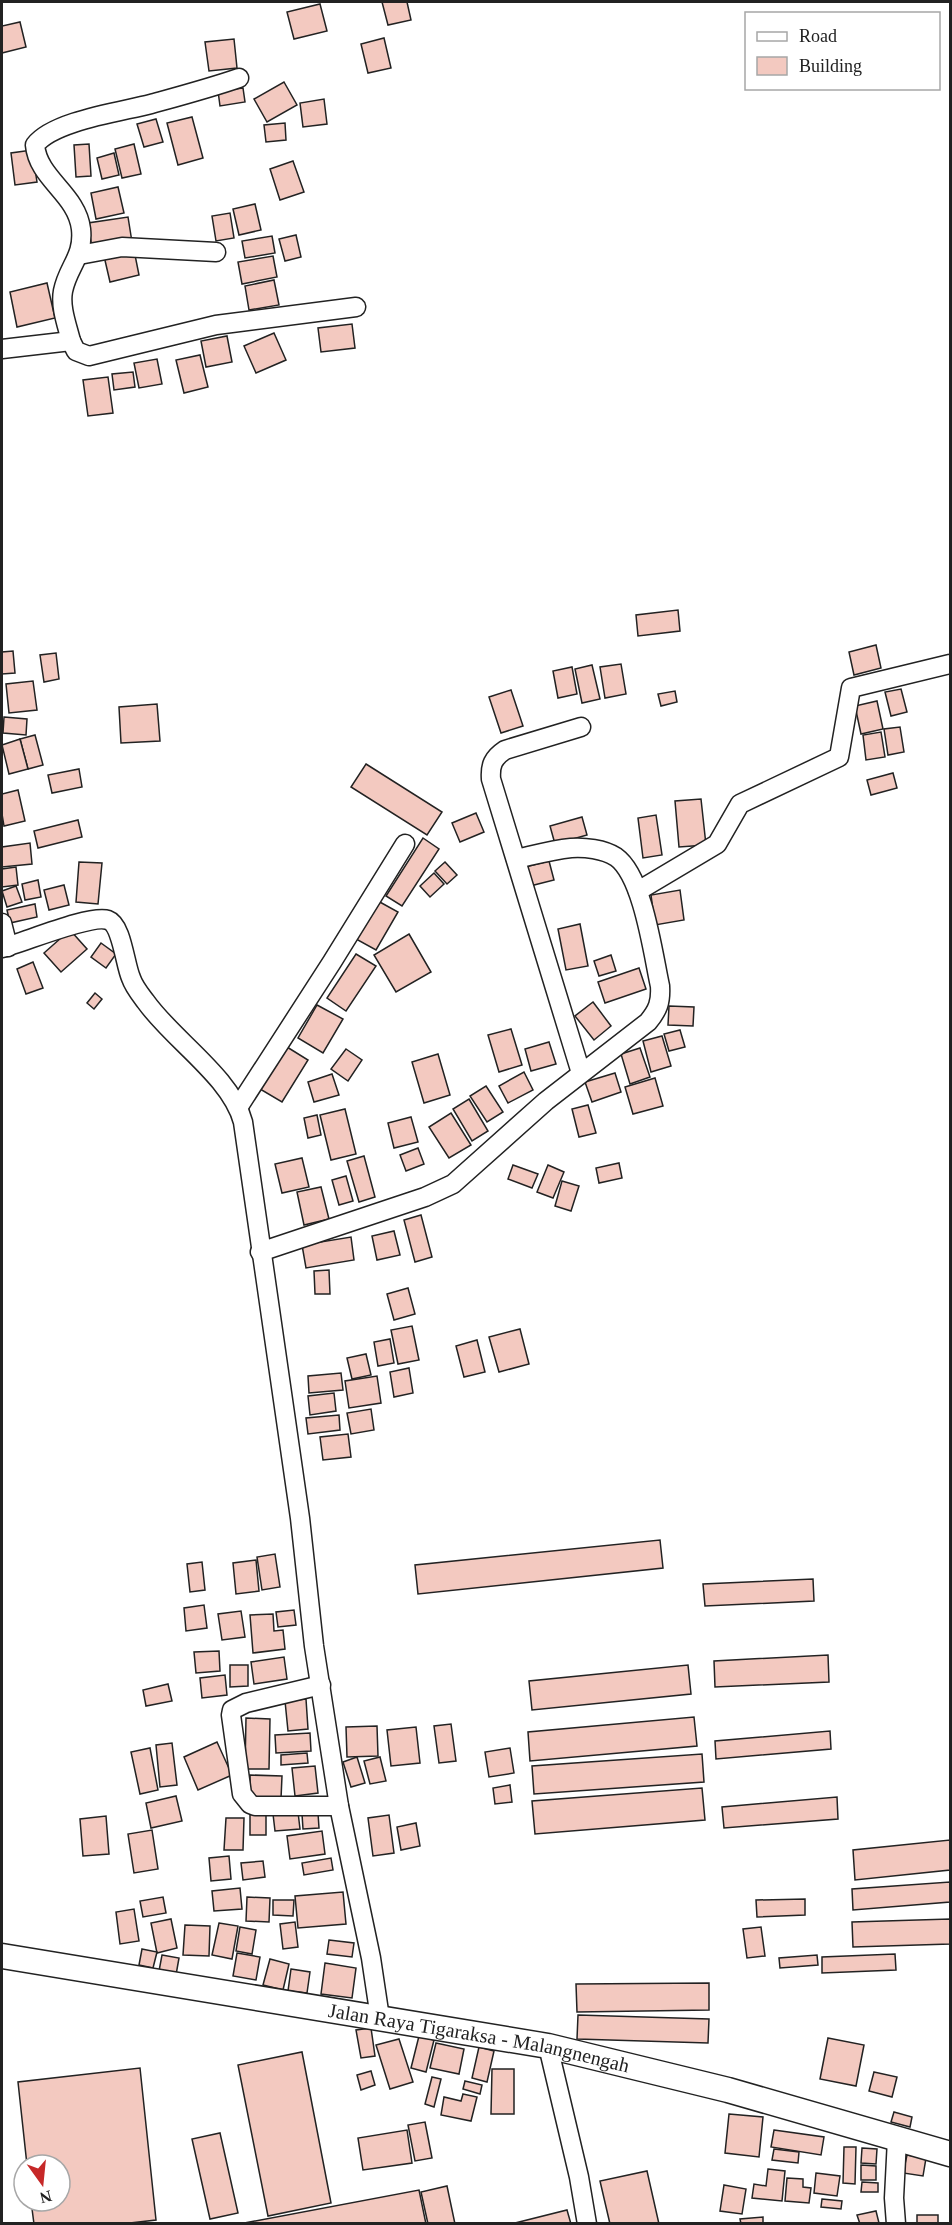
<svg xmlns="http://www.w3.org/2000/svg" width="952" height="2225" font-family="Georgia,serif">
	<rect width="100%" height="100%" fill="#fff"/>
	<!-- building -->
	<g fill="#f3c9c0" stroke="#222" stroke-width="1.5">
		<polygon points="382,2 407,2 411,20 388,25"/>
		<polygon points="320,4 327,31 294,39 287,12"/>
		<polygon points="20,22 26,47 2,53 2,26"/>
		<polygon points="384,38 391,68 368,73 361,44"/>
		<polygon points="234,39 237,68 209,71 205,42"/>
		<polygon points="284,82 297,105 267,122 254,99"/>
		<polygon points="243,88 245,102 220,106 218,91"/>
		<polygon points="324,99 327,124 303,127 300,103"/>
		<polygon points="192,117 203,158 178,165 167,123"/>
		<polygon points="156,119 163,142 144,147 137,124"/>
		<polygon points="285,123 286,140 266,142 264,125"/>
		<polygon points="89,144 91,176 76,177 74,145"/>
		<polygon points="134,144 141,174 122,178 115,149"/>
		<polygon points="32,150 37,182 15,185 11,153"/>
		<polygon points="114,153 119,175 102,179 97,158"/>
		<polygon points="293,161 304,192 280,200 270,169"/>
		<polygon points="118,187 124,213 96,219 91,193"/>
		<polygon points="255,204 261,230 239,235 233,209"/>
		<polygon points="230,213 234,238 216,241 212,216"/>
		<polygon points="128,217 132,242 92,248 88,223"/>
		<polygon points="296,235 301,257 285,261 279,239"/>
		<polygon points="272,236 275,253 245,258 242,241"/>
		<polygon points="134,250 139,275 110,282 104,256"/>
		<polygon points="273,256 277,277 242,284 238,262"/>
		<polygon points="274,280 279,305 249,310 245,286"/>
		<polygon points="47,283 55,318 17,327 10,292"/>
		<polygon points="352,324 355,348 321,352 318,328"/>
		<polygon points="274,333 286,360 256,373 244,346"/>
		<polygon points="227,336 232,362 206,367 201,341"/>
		<polygon points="200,355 208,387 184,393 176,360"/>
		<polygon points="157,359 162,384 139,388 134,363"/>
		<polygon points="133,372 135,387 114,390 112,374"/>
		<polygon points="108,377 113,413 88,416 83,380"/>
		<polygon points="678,610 680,631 638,636 636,615"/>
		<polygon points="876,645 881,668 854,675 849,652"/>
		<polygon points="13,651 15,673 2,674 2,652"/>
		<polygon points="56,653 59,679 44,682 40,655"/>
		<polygon points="621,664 626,694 605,698 600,667"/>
		<polygon points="592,665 600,699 582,703 575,669"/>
		<polygon points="572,667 577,694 558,698 553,671"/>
		<polygon points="33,681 37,710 9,713 6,684"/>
		<polygon points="901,689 907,712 891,716 885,692"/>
		<polygon points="511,690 523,726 501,733 489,697"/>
		<polygon points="675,691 677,702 661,706 658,694"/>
		<polygon points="877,701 883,729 861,734 855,706"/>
		<polygon points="157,704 160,741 121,743 119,707"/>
		<polygon points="4,717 27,719 26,735 3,733"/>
		<polygon points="900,727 904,752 888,755 884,729"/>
		<polygon points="881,732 885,757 866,760 863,735"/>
		<polygon points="35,735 43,765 28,769 20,739"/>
		<polygon points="20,739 28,769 9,774 2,745"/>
		<polygon points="366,764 442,812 427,835 351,787"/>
		<polygon points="79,769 82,787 52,793 48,775"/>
		<polygon points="893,773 897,788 871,795 867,780"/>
		<polygon points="18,790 25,821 4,826 2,814 2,794"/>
		<polygon points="701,799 706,845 679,847 675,801"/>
		<polygon points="476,813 484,832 460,842 452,823"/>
		<polygon points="656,815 662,855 643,858 638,818"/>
		<polygon points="582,817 587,835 555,844 550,826"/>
		<polygon points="78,820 82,837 38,848 34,831"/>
		<polygon points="423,838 439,849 402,906 386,896"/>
		<polygon points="30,843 32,864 2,867 2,847"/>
		<polygon points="549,861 554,880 530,886 525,867"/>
		<polygon points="79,862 102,863 98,904 76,902"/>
		<polygon points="445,862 457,875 447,884 435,871"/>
		<polygon points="16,867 18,885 2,887 2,869"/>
		<polygon points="434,873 444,884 430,897 420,886"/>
		<polygon points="38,880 41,897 25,900 22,884"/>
		<polygon points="64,885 69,905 49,910 44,890"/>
		<polygon points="16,886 22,902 7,907 2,891"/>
		<polygon points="680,890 684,920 655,925 651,895"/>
		<polygon points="378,901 398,912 376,950 356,939"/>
		<polygon points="35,904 37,917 10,923 7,910"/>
		<polygon points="580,924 588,966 566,970 558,929"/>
		<polygon points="70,930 87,949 61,972 44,953"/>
		<polygon points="409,934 431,972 396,992 374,955"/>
		<polygon points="101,943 116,954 106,968 91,957"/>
		<polygon points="356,954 376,966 346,1011 327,998"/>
		<polygon points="611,955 616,971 599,976 594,961"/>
		<polygon points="33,962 43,988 26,994 17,969"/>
		<polygon points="639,968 646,989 605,1003 598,982"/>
		<polygon points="95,993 102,999 94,1009 87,1003"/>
		<polygon points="593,1002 611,1026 594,1040 575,1016"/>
		<polygon points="317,1005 343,1019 323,1053 298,1038"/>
		<polygon points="669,1006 694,1007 693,1026 668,1025"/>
		<polygon points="511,1029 522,1065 499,1072 488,1035"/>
		<polygon points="680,1030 685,1047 669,1051 664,1034"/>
		<polygon points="662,1036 671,1066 651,1072 643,1041"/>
		<polygon points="549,1042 556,1064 531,1071 525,1049"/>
		<polygon points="287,1047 308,1060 282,1102 260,1089"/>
		<polygon points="640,1048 650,1077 630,1084 621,1054"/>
		<polygon points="346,1049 362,1060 348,1081 331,1069"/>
		<polygon points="438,1054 450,1095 424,1103 412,1062"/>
		<polygon points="524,1072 533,1090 508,1103 499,1086"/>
		<polygon points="615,1073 621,1092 592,1102 585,1082"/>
		<polygon points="332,1074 339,1095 314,1102 308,1082"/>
		<polygon points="655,1078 663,1106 633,1114 625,1087"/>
		<polygon points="486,1086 503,1112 487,1122 470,1096"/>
		<polygon points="469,1099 488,1131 472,1141 453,1109"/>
		<polygon points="588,1105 596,1133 579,1137 572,1109"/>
		<polygon points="345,1109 356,1154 331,1160 320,1115"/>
		<polygon points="451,1113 471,1145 449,1158 429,1127"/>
		<polygon points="317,1115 321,1135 308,1138 304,1118"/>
		<polygon points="411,1117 418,1142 394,1148 388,1123"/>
		<polygon points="418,1148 424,1164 406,1171 400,1155"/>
		<polygon points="364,1156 375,1197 359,1202 347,1161"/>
		<polygon points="302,1158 309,1187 282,1193 275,1164"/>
		<polygon points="619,1163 622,1178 599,1183 596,1168"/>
		<polygon points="513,1165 538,1174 532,1188 508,1179"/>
		<polygon points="548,1165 564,1172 553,1198 537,1192"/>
		<polygon points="346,1176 353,1201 339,1205 332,1180"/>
		<polygon points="562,1181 579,1186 571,1211 555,1206"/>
		<polygon points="321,1187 329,1219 304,1225 297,1192"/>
		<polygon points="421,1215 432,1257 415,1262 404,1220"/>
		<polygon points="394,1231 400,1255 377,1260 372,1236"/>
		<polygon points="351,1237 354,1260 306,1268 302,1245"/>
		<polygon points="329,1270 330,1294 315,1294 314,1271"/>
		<polygon points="408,1288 415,1314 394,1320 387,1294"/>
		<polygon points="412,1326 419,1360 398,1364 391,1330"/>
		<polygon points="520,1329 529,1364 499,1372 489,1337"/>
		<polygon points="390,1339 394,1363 378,1366 374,1342"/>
		<polygon points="477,1340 485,1372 464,1377 456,1346"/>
		<polygon points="366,1354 371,1375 352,1379 347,1358"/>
		<polygon points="409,1368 413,1393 394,1397 390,1372"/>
		<polygon points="341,1373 343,1390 309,1393 308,1376"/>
		<polygon points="377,1376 381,1403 349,1408 345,1381"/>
		<polygon points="334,1393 336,1411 310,1415 308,1396"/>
		<polygon points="371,1409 374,1430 351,1434 347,1413"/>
		<polygon points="339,1415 340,1430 308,1434 306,1418"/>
		<polygon points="348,1434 351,1457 323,1460 320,1437"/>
		<polygon points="660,1540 663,1568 418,1594 415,1565"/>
		<polygon points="275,1554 280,1587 262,1590 257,1557"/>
		<polygon points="256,1560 259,1591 236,1594 233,1563"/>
		<polygon points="202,1562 205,1590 190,1592 187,1564"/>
		<polygon points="813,1579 814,1601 705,1606 703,1584"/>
		<polygon points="204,1605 207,1628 186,1631 184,1608"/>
		<polygon points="294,1610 296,1625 278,1627 276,1612"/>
		<polygon points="241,1611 245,1637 222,1640 218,1614"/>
		<polygon points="273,1614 274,1631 283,1630 285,1649 253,1653 250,1615"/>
		<polygon points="219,1651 220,1671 196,1673 194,1652"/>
		<polygon points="828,1655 829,1682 715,1687 714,1661"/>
		<polygon points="284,1657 287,1679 254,1684 251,1662"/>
		<polygon points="230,1665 248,1665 248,1686 230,1687"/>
		<polygon points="688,1665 691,1694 532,1710 529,1681"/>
		<polygon points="225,1675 227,1695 202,1698 200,1678"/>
		<polygon points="168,1684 172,1701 146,1706 143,1690"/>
		<polygon points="306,1699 308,1729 288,1731 285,1701"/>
		<polygon points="694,1717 697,1746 530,1761 528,1732"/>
		<polygon points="246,1718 270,1719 269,1769 245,1769"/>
		<polygon points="451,1724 456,1761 439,1763 434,1726"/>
		<polygon points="377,1726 378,1756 347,1757 346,1727"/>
		<polygon points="416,1727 420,1763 391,1766 387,1730"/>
		<polygon points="830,1731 831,1749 716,1759 715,1741"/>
		<polygon points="310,1733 311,1751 276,1753 275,1735"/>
		<polygon points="217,1742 232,1775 198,1790 184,1757"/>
		<polygon points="172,1743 177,1785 160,1787 156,1745"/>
		<polygon points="150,1748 158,1790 140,1794 131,1752"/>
		<polygon points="510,1748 514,1773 489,1777 485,1752"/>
		<polygon points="307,1753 308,1763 281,1765 281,1755"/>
		<polygon points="702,1754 704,1782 534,1794 532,1766"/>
		<polygon points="357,1757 365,1783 351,1787 343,1762"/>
		<polygon points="380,1757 386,1781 370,1784 364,1761"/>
		<polygon points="315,1766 318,1793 295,1796 292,1768"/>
		<polygon points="250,1775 282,1776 281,1799 250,1799"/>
		<polygon points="510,1785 512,1802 495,1804 493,1788"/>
		<polygon points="702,1788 705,1820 535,1834 532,1801"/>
		<polygon points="176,1796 182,1821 151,1828 146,1803"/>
		<polygon points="837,1797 838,1819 724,1828 722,1807"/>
		<rect x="250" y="1812" width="16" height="23"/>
		<polygon points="298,1812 300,1829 275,1831 273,1814"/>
		<polygon points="318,1813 319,1828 303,1829 302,1814"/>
		<polygon points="389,1815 394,1853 373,1856 368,1818"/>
		<polygon points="106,1816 109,1854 83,1856 80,1819"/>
		<polygon points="226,1818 244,1818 243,1850 224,1850"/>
		<polygon points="416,1823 420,1846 401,1850 397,1827"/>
		<polygon points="152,1830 158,1869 134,1873 128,1834"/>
		<polygon points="322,1831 325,1854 290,1859 287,1836"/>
		<polygon points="950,1840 950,1870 855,1880 853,1850"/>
		<polygon points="229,1856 231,1879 211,1881 209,1858"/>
		<polygon points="331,1858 333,1870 304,1875 302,1863"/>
		<polygon points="263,1861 265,1877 243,1880 241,1863"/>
		<polygon points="950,1882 950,1902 853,1910 852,1889"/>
		<polygon points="240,1888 242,1909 214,1911 212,1891"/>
		<polygon points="343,1892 346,1924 298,1928 295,1896"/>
		<polygon points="163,1897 166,1913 143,1917 140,1901"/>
		<polygon points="247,1897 270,1898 269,1922 246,1921"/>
		<polygon points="805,1899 805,1915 757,1917 756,1900"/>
		<polygon points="273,1900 294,1900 293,1916 273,1915"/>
		<polygon points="134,1909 139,1941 120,1944 116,1912"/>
		<polygon points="171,1919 177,1948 157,1953 151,1923"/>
		<polygon points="950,1919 950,1944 853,1947 852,1922"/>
		<polygon points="295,1922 298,1947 283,1949 280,1924"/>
		<polygon points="219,1923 238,1926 232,1959 212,1955"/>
		<polygon points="185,1925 210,1926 209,1956 183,1955"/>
		<polygon points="240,1927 256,1930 252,1954 236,1951"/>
		<polygon points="761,1927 765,1956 747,1958 743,1929"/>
		<polygon points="329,1940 354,1943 352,1957 327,1954"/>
		<polygon points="142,1949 157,1952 153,1968 139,1965"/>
		<polygon points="237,1953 260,1957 256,1980 233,1976"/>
		<polygon points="895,1954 896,1970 822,1973 822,1957"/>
		<polygon points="162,1955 179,1958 176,1975 159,1971"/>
		<polygon points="817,1955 818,1965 780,1968 779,1958"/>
		<polygon points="270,1959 289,1964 283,1990 263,1985"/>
		<polygon points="325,1963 356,1968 352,1998 321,1994"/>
		<polygon points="291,1969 310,1972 307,1993 288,1991"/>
		<polygon points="709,1983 709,2010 577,2012 576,1984"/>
		<polygon points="578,2015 709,2019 708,2043 577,2039"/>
		<polygon points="371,2028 375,2056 361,2058 356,2030"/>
		<polygon points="419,2036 434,2040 426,2072 411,2068"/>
		<polygon points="828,2038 864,2045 856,2086 820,2079"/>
		<polygon points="399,2039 413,2082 390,2089 376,2045"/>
		<polygon points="436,2043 464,2049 459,2074 430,2068"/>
		<polygon points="479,2047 494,2051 487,2082 472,2078"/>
		<polygon points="302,2052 331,2203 268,2216 238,2065"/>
		<polygon points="140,2068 156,2220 121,2224 34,2224 31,2201 60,2201 60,2165 27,2165 18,2082"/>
		<polygon points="492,2069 514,2069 514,2114 491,2114"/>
		<polygon points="371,2071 375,2085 361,2090 357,2075"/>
		<polygon points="874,2072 897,2077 892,2097 869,2091"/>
		<polygon points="432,2077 441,2079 434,2107 425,2104"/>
		<polygon points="465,2081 482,2085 480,2094 463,2089"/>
		<polygon points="463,2094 477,2097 471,2121 441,2115 444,2097 461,2101"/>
		<polygon points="894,2112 912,2117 910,2127 891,2122"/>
		<polygon points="729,2114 763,2117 759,2157 725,2153"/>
		<polygon points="425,2122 432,2158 415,2161 408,2125"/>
		<polygon points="407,2130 412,2163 363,2170 358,2138"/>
		<polygon points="774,2130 824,2137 821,2155 771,2147"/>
		<polygon points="220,2133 238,2213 210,2219 192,2139"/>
		<polygon points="844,2147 856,2147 855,2184 843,2183"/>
		<polygon points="862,2148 877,2149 876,2164 861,2163"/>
		<polygon points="774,2149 799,2152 798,2163 772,2160"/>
		<polygon points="907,2155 926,2158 923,2176 903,2173"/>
		<polygon points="861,2165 876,2166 876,2180 861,2180"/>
		<polygon points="768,2169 785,2171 782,2201 752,2198 754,2184 766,2186"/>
		<polygon points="647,2171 659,2224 610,2224 600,2181"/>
		<polygon points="816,2173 840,2176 837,2196 814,2193"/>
		<polygon points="787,2178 803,2179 803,2187 811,2188 809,2203 785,2201"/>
		<polygon points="862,2182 878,2183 878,2192 861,2192"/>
		<polygon points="724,2185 746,2189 742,2214 720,2211"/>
		<polygon points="447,2186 455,2224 428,2224 421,2192"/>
		<polygon points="419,2190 426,2224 239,2224"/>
		<polygon points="822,2199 842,2201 841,2209 821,2207"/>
		<polygon points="567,2210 571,2224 511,2224"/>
		<polygon points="876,2211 879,2223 860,2224 857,2215"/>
		<rect x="917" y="2215" width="21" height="9"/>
		<polygon points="763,2217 763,2224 741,2224 740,2219"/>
	</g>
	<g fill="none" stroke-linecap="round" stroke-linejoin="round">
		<!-- minor casing -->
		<g stroke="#222" stroke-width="21">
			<g id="minor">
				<polyline points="79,255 122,247 216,252"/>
				<polyline points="71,341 76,351 89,356 216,325 356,307"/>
				<path d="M 2,349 L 71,341 C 67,325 60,307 63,291 C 68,266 84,257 81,229 C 77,194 38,179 35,145 C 53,121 120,112 151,104 C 180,96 210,88 239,78"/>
				<polyline points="638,891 717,844 740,804 839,757 851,688 950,664"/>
				<polyline points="2,923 8,947"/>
				<path d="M 2,948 C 23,943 90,914 108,920 C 122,925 125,965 131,978 C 134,987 140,994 146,1002 C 173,1040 231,1077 243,1122 L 300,1518 L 314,1646 L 339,1806 L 371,1958 L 380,2018"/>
				<path d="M 581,1073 L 491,779 C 490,765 493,758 505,750 L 581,727"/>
				<polyline points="239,1106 332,962 405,844"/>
				<path d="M 260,1252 L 425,1197 L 453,1184 L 546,1101 L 648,1022 C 658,1010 661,1002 660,986 C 653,954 643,876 616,857 C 604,849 584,847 571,848 C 552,850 534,855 516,859"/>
				<polyline points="321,1685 246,1703 232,1710 231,1715 242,1794 250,1804 255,1806 339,1806"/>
				<polyline points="548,2046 579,2177 587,2224"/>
				<polyline points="896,2224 894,2198 897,2139"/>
			</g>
		</g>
		<!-- major casing -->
		<g stroke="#222" stroke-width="27">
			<g id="major">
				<path id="s1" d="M 2,1956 L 548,2046 L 728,2090 L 950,2154"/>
			</g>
		</g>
		<!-- minor -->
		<use href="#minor" stroke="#fff" stroke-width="18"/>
		<!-- major -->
		<use href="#major" stroke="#fff" stroke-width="24"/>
	</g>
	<g text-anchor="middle" stroke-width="4.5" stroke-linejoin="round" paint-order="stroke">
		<!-- street labels -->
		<g font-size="20" fill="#222" stroke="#fff">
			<text dy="7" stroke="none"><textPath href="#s1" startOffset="484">Jalan Raya Tigaraksa - Malangnengah</textPath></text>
		</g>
	</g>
	<!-- border -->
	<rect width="952" height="2225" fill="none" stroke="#222222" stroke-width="6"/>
	<!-- legend -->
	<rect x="745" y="12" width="195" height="78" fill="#ffffff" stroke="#a7a7a7" stroke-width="1.5"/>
	<rect x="757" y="32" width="30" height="9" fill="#ffffff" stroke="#a7a7a7" stroke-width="1.5"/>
	<text x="799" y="42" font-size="18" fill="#222222">Road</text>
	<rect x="757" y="57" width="30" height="18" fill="#f3c9c0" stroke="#a7a7a7" stroke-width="1.5"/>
	<text x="799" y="72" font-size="18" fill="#222222">Building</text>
	<!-- north arrow -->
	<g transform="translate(42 2183) rotate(165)"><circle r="28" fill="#ffffff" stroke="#a7a7a7" stroke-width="1.5"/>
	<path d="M0-4.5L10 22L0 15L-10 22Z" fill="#c62828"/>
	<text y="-9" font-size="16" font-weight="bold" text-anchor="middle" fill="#222222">N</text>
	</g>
</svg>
